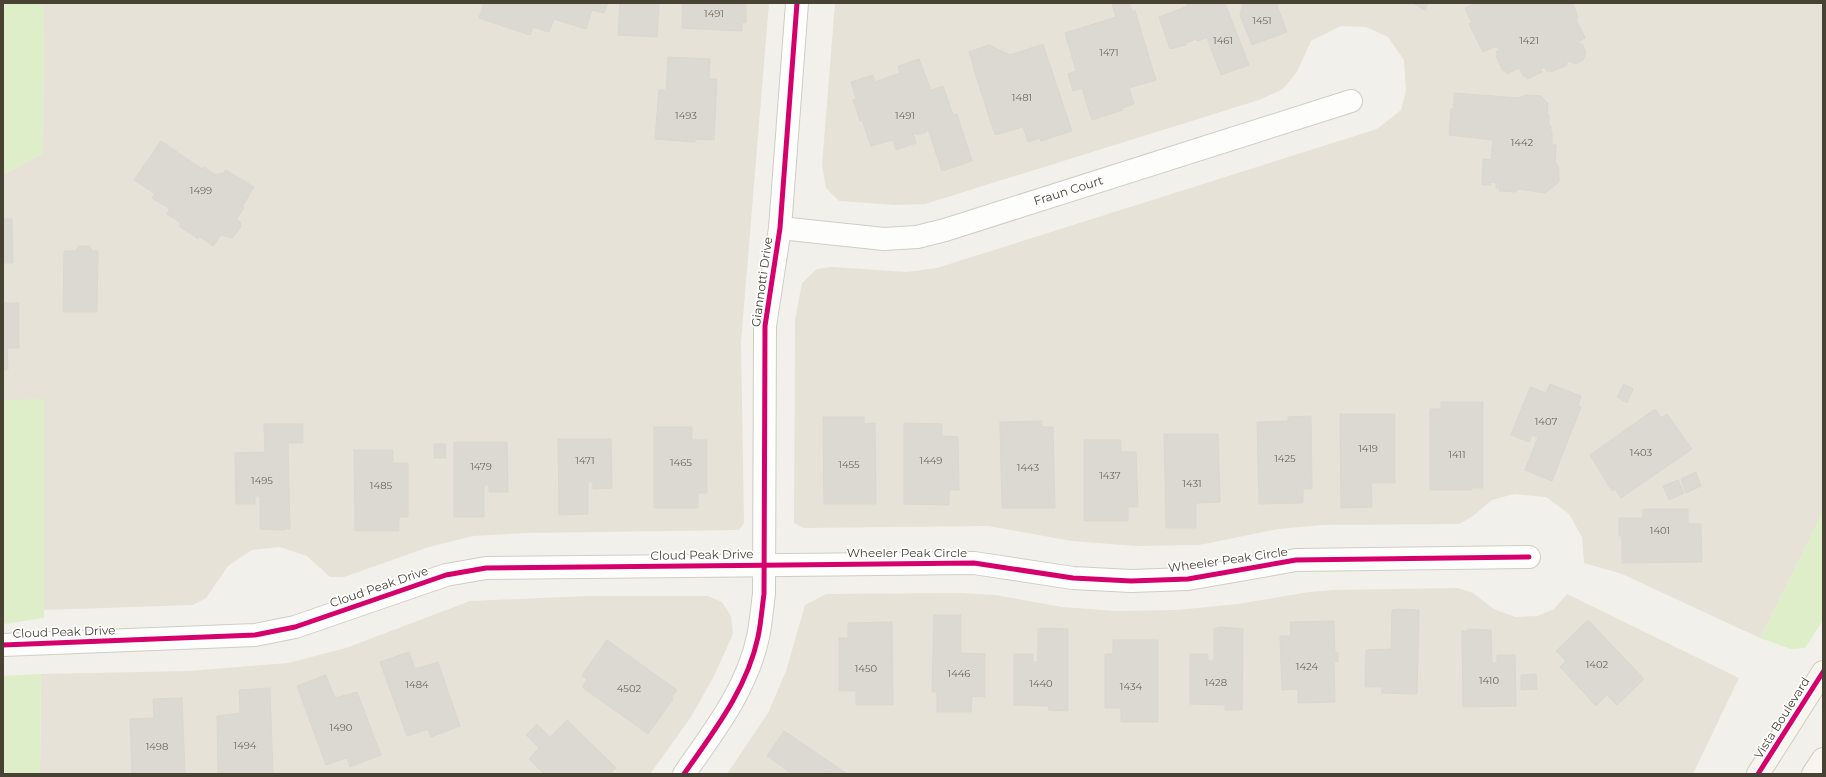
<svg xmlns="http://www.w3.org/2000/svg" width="1826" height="777" font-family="Montserrat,sans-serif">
	<rect width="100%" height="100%" fill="#f2f0ea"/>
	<!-- residential -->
	<g fill="#e6e2d7">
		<polygon points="44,3 769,3 741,342 744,523 739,530 526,533 473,536 429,547 344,577 330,577 307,556 280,547 252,550 228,566 206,598 193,605 44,610 44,400 3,400 3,175 43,153"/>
		<polygon points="835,3 1823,3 1823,512 1760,638 1622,574 1584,563 1582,537 1569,514 1546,497 1514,494 1492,500 1473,516 1459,524 1322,525 1278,529 1199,545 1135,546 1072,541 988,526 803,528 794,523 795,320 802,283 817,269 832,267 906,272 937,268 1377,129 1401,110 1406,91 1404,60 1388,37 1366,27 1341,26 1311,41 1297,72 1283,89 1259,100 925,204 896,205 839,201 826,188 822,165"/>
		<polygon points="1458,588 1473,593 1494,609 1515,617 1537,616 1554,609 1567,594 1739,678 1693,774 727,774 768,713 786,671 805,605 826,594 959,593 995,595 1062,607 1116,611 1177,610 1238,604 1309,592 1333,590"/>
		<polygon points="587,596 708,596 722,602 731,616 733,634 714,676 691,717 650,774 40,774 41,674 189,671 288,663 346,648 470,601"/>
	</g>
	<!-- green -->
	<g fill="#ddeec8">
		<polygon points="3,3 44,3 43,153 3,175"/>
		<polygon points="44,399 44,618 3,624 3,400"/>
		<polygon points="1823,512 1823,620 1805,648 1791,649 1760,638"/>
		<polygon points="41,674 40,774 3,774 3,676"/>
	</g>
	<!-- building -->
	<g fill="#dbd9d2" stroke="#dad7cf">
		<polygon points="484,3 608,3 604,13 592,10 586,29 554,19 549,32 533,27 530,35 479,18"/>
		<polygon points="620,3 659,3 657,37 618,35"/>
		<polygon points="683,3 746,3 746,23 742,22 742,31 682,28"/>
		<polygon points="1117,3 1129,3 1132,11 1135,11 1156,80 1129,88 1134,104 1122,108 1123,110 1092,120 1082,88 1073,91 1068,74 1076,71 1065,33 1116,17 1112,5"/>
		<polygon points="1186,3 1225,3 1249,65 1221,75 1207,38 1197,41 1196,39 1186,43 1186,45 1170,49 1159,17 1188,6"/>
		<polygon points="1243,3 1276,3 1287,32 1252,45 1240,15"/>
		<polygon points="1413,3 1428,3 1425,10"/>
		<polygon points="1476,3 1573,3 1578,18 1576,19 1585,38 1577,43 1582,44 1586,52 1583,60 1576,64 1569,61 1566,63 1567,65 1551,72 1550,70 1547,72 1545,67 1540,69 1542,72 1527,79 1526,76 1524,77 1519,68 1507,74 1505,70 1503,71 1496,56 1498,55 1496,52 1499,50 1497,46 1483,52 1469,24 1472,23 1465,8"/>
		<polygon points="1043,44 1072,131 1041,141 1040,138 1028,142 1023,127 995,135 973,67 974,67 969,52 989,45 1010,55"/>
		<polygon points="668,57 710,59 709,79 717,79 714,140 695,139 695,142 655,139 659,90 666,90"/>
		<polygon points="919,59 931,90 943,86 953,115 957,114 972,161 942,171 928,129 926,132 918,135 913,133 916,143 896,150 893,140 871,146 862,120 860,121 853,100 856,99 851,82 873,75 875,82 900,73 898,66"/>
		<polygon points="1454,93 1518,98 1527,95 1541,96 1548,103 1547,115 1549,115 1549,125 1551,126 1551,132 1552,132 1552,145 1556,145 1555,161 1559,168 1559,182 1545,193 1518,189 1516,192 1499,191 1500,188 1496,188 1496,183 1491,182 1491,185 1482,185 1483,159 1491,160 1493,140 1449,135 1451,109 1454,109"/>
		<polygon points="161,141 202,169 204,167 214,174 213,177 214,175 223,173 226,170 254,187 242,207 244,208 236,219 240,222 241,227 232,238 221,235 213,246 199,236 198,239 179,226 181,223 167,214 170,209 152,198 155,194 134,180"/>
		<polygon points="3,219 12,219 13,263 3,263"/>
		<polygon points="79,246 89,246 92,251 98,251 97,312 63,312 64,251 76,251"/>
		<polygon points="3,303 19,303 19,348 7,348 8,370 3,370"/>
		<polygon points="1550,384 1581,396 1578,406 1581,407 1552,481 1525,470 1538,437 1532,435 1529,442 1511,435 1530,387 1546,393"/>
		<polygon points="1624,384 1633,389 1627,403 1617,397"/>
		<polygon points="1441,402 1483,402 1483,488 1472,488 1472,490 1430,490 1430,409 1441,409"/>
		<polygon points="1655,409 1661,418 1667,414 1692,449 1621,498 1615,489 1612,491 1590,455"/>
		<polygon points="1340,414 1395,414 1395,483 1371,483 1372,507 1341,508"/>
		<polygon points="1311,416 1312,489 1303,489 1303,503 1259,504 1257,422 1288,421 1288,417"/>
		<polygon points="823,417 864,417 864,424 875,423 876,504 824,504"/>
		<polygon points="1042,421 1042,427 1053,427 1055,508 1002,508 1000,422"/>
		<polygon points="904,423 942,424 942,436 958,437 959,490 949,490 949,505 904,504"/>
		<polygon points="264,424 303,424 303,443 288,443 290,528 283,530 260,529 260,496 255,496 255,504 236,504 235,453 265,452"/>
		<polygon points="654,427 692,427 692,440 707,440 707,493 698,493 698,508 654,508"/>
		<polygon points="1164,434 1218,434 1220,502 1196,503 1196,528 1166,528"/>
		<polygon points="558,439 611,439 612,488 593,489 593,482 588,482 588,514 559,515"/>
		<polygon points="1084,440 1121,440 1121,452 1136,452 1138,507 1128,507 1128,521 1084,521"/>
		<polygon points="454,442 507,442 508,492 489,492 489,485 484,485 484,517 454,517"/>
		<polygon points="434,444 445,444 446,458 434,458"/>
		<polygon points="354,450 393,450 393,463 408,463 408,517 399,517 399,531 355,531"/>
		<polygon points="1696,472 1701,486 1686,493 1681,479"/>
		<polygon points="1678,480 1684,493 1669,500 1663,486"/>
		<polygon points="1643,509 1688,509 1688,524 1701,524 1702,562 1622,563 1622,536 1619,536 1619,518 1643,518"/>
		<polygon points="1397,609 1419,610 1417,694 1382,693 1382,687 1365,687 1366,650 1391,649 1392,610"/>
		<polygon points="934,615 961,615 961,653 985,654 985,697 972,696 971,712 937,712 937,692 932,692"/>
		<polygon points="1588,620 1644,679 1617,705 1607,695 1596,706 1560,667 1566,661 1556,651"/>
		<polygon points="1334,621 1335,653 1338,652 1338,662 1334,662 1335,702 1298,703 1298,689 1282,690 1280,636 1291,636 1290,622"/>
		<polygon points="892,622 893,705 856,705 856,691 839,691 839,638 848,638 848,623"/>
		<polygon points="1220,627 1243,629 1242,710 1225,710 1225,705 1190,704 1190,654 1208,654 1208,661 1214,661 1214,629"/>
		<polygon points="1044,628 1068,629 1068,711 1049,710 1048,706 1014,705 1014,654 1033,654 1033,662 1038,662 1038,629"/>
		<polygon points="1468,629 1491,630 1492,663 1497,663 1497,655 1515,655 1516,706 1463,707 1462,631 1468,631"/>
		<polygon points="607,640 677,690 671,698 673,699 648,734 582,687 587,679 582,676 583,674"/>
		<polygon points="1113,640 1158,640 1158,722 1121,722 1121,708 1105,708 1105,654 1113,654"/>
		<polygon points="409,652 415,669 438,662 460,726 431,737 428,729 407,736 380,662"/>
		<polygon points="1536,674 1537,689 1521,690 1521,675"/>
		<polygon points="326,675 335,698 357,692 381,755 350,767 347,758 326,765 297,686"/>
		<polygon points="270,688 273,774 218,774 217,716 240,713 239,690"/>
		<polygon points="182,698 185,774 132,774 130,719 154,718 153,699"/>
		<polygon points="567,720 616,768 610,774 544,774 529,759 539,748 526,735 537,724 550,737"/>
		<polygon points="784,731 805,745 846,773 792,774 767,756"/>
	</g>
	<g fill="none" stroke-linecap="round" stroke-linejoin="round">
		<!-- minor casing -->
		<g stroke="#d0cdc7" stroke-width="24">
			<g id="minor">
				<path id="s1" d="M 780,228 L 884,239 L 917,237 L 945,230 L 1351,101"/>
				<polyline points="3,645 255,635 295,627 446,575 486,568 974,563 1073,578 1131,581 1188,579 1296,560 1529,557"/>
				<path d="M 684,774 C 714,731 747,689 758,637 C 761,623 762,608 764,594 L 765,326 L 780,228 L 797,3"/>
			</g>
		</g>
		<!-- secondary casing -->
		<g stroke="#d1cdc0" stroke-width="24">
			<g id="secondary">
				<polyline points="1758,774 1823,672"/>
				<polyline points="1813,774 1823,759"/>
			</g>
		</g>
		<!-- minor -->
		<use href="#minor" stroke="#fdfdfc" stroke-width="22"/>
		<!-- secondary -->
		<use href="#secondary" stroke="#f7f5ee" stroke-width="22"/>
		<!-- cycleway casing -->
		<g stroke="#fff" stroke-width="8">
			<g id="cycleway">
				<polyline points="3,645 255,635 295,627 446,575 486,568 974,563 1073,578 1131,581 1188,579 1296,560 1529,557"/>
				<path d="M 684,774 C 714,731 747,689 758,637 C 761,623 762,608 764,594 L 765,326 L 780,228 L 797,3"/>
				<polyline points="1758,774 1823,672"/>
			</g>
		</g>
		<!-- cycleway -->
		<use href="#cycleway" stroke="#d6006c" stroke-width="5"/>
	</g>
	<g text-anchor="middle" stroke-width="3.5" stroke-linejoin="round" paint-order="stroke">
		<!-- number labels -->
		<g font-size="10" fill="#6e685d">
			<text x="714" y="17">1491</text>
			<text x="1262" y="24">1451</text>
			<text x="1223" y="44">1461</text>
			<text x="1529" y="44">1421</text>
			<text x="1109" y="56">1471</text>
			<text x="1022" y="101">1481</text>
			<text x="686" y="119">1493</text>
			<text x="905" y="119">1491</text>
			<text x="1522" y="146">1442</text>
			<text x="201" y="194">1499</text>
			<text x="1546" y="425">1407</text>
			<text x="1368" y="452">1419</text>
			<text x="1641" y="456">1403</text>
			<text x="1457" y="458">1411</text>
			<text x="1285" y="462">1425</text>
			<text x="585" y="464">1471</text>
			<text x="931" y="464">1449</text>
			<text x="681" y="466">1465</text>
			<text x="849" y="468">1455</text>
			<text x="481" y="470">1479</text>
			<text x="1028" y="471">1443</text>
			<text x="1110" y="479">1437</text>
			<text x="262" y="484">1495</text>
			<text x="1192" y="487">1431</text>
			<text x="381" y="489">1485</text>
			<text x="1660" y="534">1401</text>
			<text x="1597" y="668">1402</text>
			<text x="1307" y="670">1424</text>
			<text x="866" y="672">1450</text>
			<text x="959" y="677">1446</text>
			<text x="1489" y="684">1410</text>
			<text x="1216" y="686">1428</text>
			<text x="1041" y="687">1440</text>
			<text x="417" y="688">1484</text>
			<text x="1131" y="690">1434</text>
			<text x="629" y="692">4502</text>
			<text x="341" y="731">1490</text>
			<text x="245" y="749">1494</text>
			<text x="157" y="750">1498</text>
		</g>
		<!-- street labels -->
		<g font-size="12" fill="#484235" stroke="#fff">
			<text dy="4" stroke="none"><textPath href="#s1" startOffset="296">Fraun Court</textPath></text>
			<text transform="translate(762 282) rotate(-82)" y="4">Giannotti Drive</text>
			<text x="907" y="557">Wheeler Peak Circle</text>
			<text transform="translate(702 555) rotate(-1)" y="4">Cloud Peak Drive</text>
			<text transform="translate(1228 560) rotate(-8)" y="4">Wheeler Peak Circle</text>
			<text transform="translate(379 587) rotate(-19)" y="4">Cloud Peak Drive</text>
			<text transform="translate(64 632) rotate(-2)" y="4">Cloud Peak Drive</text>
			<text transform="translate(1782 718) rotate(-58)" y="4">Vista Boulevard</text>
		</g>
	</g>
	<!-- border -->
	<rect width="1826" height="777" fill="none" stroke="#484235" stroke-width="8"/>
</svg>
